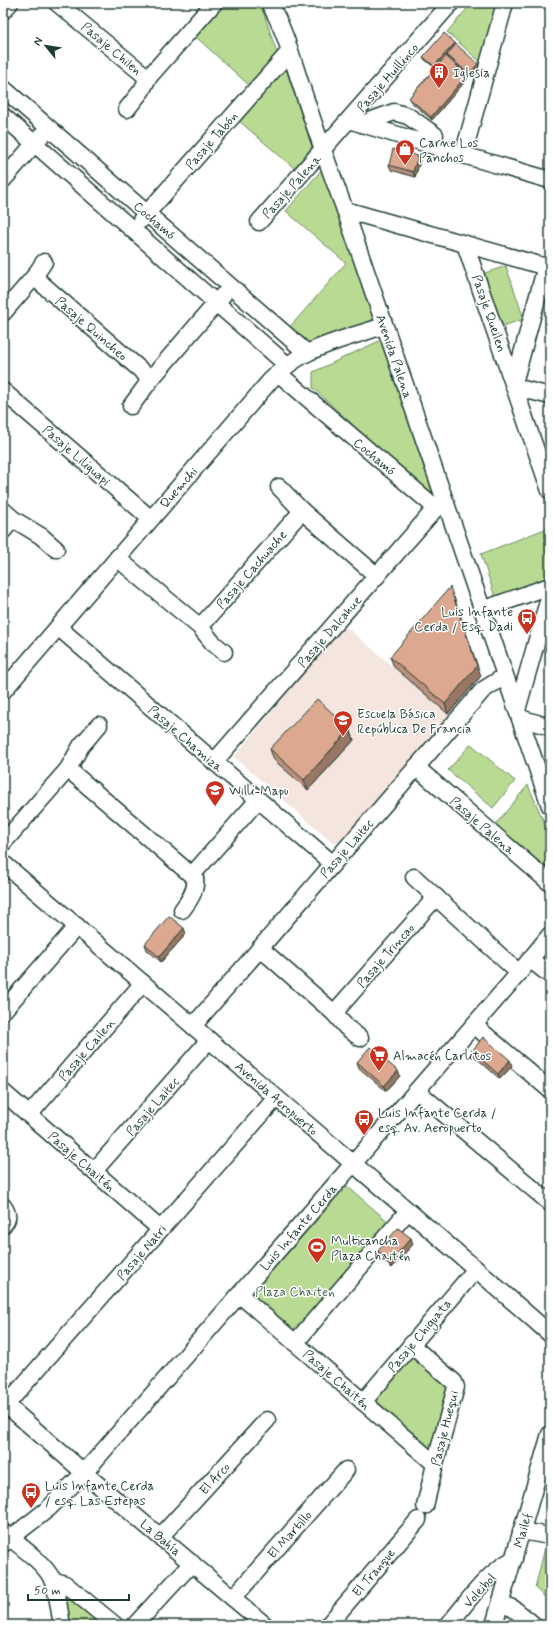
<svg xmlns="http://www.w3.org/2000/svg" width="553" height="1628" font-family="Mynerve,sans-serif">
	<rect width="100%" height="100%" fill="#fff"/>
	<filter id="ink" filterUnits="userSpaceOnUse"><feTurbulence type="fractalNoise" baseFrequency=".025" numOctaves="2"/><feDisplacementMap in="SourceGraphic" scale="8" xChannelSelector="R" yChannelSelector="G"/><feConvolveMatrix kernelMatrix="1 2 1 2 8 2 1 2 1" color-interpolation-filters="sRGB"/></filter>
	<g filter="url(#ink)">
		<!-- built -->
		<polygon fill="#f4e5de" points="344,625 452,717 344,841 334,844 234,757"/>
		<!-- green -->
		<g fill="#b9da93" stroke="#6c8c64">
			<polygon points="226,3 255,3 262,8 278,56 251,87 196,37"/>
			<polygon points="472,3 501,3 484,63 478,60 447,32"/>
			<polygon points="286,69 312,147 294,168 239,121"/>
			<polygon points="324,167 374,321 307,344 289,328 346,263 286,211"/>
			<polygon points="506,266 524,319 497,328 479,275"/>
			<polygon points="381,340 432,491 427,494 313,388 313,372"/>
			<polygon points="550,527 550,567 546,583 496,600 481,554"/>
			<polygon points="471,744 515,781 493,808 448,770"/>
			<polygon points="528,785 550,836 550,877 496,824"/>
			<polygon points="347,1186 391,1224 297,1336 250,1296"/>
			<polygon points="412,1349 451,1386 434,1448 428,1449 371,1396"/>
			<polygon points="550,1528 550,1602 535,1588"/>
			<polygon points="61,1586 107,1625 70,1625"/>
		</g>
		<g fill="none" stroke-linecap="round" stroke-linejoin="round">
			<!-- minor casing -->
			<g stroke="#1f3d34" stroke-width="19">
				<g id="minor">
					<polyline points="57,3 148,78"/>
					<path d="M 269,3 C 285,29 293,62 303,91 C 316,131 330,170 345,210 L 550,806"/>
					<polyline points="3,11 10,3"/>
					<polyline points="3,88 307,353"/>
					<polyline points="127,109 142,90 148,78 214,3"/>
					<polyline points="3,116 287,365"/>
					<polyline points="349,120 463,155 550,180"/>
					<polyline points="362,124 394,112 408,116 435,135"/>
					<polyline points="463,155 505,3"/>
					<polyline points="3,180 41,136"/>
					<polyline points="345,210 550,268"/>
					<polyline points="141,220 290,51"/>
					<polyline points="259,222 451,3"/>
					<polyline points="465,244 550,491"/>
					<polyline points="34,277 151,379"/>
					<polyline points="3,313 34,277 44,262"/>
					<polyline points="278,373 436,508"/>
					<polyline points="514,383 546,266"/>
					<polyline points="515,387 550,396"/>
					<polyline points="3,391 151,519"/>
					<polyline points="131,406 151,379 223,295"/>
					<polyline points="279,487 302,511 377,576"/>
					<polyline points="3,510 13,519 41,536 56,549"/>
					<polyline points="3,531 13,519"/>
					<polyline points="117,558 200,627 213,643 224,652"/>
					<polyline points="482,610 550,586"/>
					<polyline points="58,627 333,864"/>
					<polyline points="200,627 302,511"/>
					<path d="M 3,691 L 270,381 C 281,370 293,360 307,353 C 331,341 359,334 384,326"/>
					<polyline points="517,710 550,594"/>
					<polyline points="520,718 550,727"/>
					<polyline points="214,762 436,508 446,503"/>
					<polyline points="416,767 550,883"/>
					<path d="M 68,769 L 195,878 C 197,890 189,901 182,910"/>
					<polyline points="3,843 68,769 81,746 99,725"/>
					<polyline points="3,863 476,1269 550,1334"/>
					<polyline points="192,875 258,800"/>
					<polyline points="414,877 519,973"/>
					<polyline points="260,948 334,1013 346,1027 360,1038"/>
					<polyline points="531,960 550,975"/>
					<polyline points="3,1011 77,926"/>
					<polyline points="334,1013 436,897"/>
					<polyline points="474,1025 550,1090"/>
					<polyline points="193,1026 483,690 505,676"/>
					<polyline points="417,1091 550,1203"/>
					<polyline points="3,1092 160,1229"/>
					<polyline points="29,1115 143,983"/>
					<polyline points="94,1171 209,1040"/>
					<path d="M 3,1206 C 8,1213 9,1219 3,1225"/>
					<polyline points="240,1295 435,1464"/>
					<polyline points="295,1343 408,1211"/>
					<polyline points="411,1345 454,1382 456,1387 435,1464 425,1506"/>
					<polyline points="3,1402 96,1483 265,1625"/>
					<polyline points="363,1402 476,1269"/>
					<polyline points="6,1405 276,1098"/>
					<polyline points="521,1531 550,1536"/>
					<path d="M 4,1533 C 18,1545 44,1562 52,1579 C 58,1593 59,1610 62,1625"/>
					<polyline points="161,1536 267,1420"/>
					<polyline points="3,1544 48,1509 84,1473 519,973 550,935"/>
					<polyline points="52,1580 65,1584 115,1625"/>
					<polyline points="233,1598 346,1470"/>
					<polyline points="501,1603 514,1609 534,1625"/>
					<polyline points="135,1625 192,1563"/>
					<polyline points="328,1625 418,1520"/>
					<path d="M 448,1625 C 468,1602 486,1573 514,1559"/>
					<polyline points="494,1625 550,1434"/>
				</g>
			</g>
			<!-- minor -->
			<use href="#minor" stroke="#fff" stroke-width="16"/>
		</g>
		<!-- wall -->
		<g fill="#bd907c" stroke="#1f3d34">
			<polygon points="456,45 479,67 470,77 448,57 447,55 446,57 467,75 468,78 432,120 410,101 409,98 435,68 424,59 423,57"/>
			<polygon points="418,156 420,161 415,177 391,170 389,165"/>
			<polygon points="390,657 481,676 448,714 394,667"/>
			<polygon points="350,729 354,740 308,790 274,760 270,749"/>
			<polygon points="186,934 161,962 147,950 145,944"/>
			<polygon points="472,1051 512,1066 500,1079 474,1056"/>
			<polygon points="357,1062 400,1076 386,1091 359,1068"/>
			<polygon points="413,1244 392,1268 379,1257 378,1251"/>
		</g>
		<!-- shaded-wall -->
		<g fill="#9a7665" stroke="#1f3d34">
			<polygon points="455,43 456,45 435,69 434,66"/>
			<polygon points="478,64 479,67 470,77 469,74"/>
			<polygon points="467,75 468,78 432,120 431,117"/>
			<polygon points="418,156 420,161 415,177 413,172"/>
			<polygon points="454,597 481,676 448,714 445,704"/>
			<polygon points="350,729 354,740 308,790 304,780"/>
			<polygon points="184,928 186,934 161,962 159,957"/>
			<polygon points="510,1060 512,1066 500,1079 498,1074"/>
			<polygon points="398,1071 400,1076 386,1091 384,1086"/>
			<polygon points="411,1238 413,1244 392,1268 390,1262"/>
		</g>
		<!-- building -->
		<g fill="#dca890" stroke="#1f3d34">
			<polygon points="444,33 455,43 434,66 423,57"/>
			<polygon points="456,44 478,64 469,74 447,55"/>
			<polygon points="446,56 467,75 431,117 409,98"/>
			<polygon points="393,149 418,156 413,172 389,165"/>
			<polygon points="450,587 477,666 445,704 390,657"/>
			<polygon points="317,699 350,729 304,780 270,749"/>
			<polygon points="169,916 184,928 159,957 145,944"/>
			<polygon points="483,1037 510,1060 498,1074 472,1051"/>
			<polygon points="370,1047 398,1071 384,1086 357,1062"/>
			<polygon points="398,1228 411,1238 390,1262 378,1251"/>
		</g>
	</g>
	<!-- icons -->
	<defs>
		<g id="building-pin" transform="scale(1)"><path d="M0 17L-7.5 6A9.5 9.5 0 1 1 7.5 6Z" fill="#c8321e" stroke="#fff"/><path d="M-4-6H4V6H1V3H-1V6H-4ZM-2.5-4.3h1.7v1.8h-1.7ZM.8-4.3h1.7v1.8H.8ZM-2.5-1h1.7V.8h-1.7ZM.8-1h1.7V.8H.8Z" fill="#fff"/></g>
		<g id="shop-pin" transform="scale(1)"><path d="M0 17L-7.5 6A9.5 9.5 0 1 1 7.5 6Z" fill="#c8321e" stroke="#fff"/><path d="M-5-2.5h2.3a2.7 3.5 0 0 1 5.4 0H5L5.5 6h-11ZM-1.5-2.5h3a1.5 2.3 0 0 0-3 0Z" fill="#fff"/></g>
		<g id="bus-pin" transform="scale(1)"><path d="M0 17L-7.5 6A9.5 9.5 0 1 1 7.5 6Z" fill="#c8321e" stroke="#fff"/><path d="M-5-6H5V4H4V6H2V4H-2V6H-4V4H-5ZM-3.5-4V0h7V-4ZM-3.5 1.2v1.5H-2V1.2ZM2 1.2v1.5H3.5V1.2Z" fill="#fff"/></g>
		<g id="school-pin" transform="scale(1)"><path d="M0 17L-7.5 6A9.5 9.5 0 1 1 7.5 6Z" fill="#c8321e" stroke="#fff"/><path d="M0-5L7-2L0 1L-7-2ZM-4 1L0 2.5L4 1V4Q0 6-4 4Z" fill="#fff"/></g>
		<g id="supermarket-pin" transform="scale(1)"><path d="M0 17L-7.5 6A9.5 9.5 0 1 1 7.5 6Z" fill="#c8321e" stroke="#fff"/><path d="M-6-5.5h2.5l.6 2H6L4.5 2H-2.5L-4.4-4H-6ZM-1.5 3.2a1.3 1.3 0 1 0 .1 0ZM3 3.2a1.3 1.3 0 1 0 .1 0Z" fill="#fff"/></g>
		<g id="stadium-pin" transform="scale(1)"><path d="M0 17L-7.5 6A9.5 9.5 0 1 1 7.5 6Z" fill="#c8321e" stroke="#fff"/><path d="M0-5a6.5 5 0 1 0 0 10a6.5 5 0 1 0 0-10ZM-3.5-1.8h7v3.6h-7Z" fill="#fff"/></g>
	</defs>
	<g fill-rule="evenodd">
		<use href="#building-pin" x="439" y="72"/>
		<use href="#shop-pin" x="405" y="149"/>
		<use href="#bus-pin" x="527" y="618"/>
		<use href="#school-pin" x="343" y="720"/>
		<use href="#school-pin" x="215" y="790"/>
		<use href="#supermarket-pin" x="379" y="1055"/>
		<use href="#bus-pin" x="364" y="1119"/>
		<use href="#stadium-pin" x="317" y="1247"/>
		<use href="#bus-pin" x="31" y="1492"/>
	</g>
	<g text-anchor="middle" stroke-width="3" stroke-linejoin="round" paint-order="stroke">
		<!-- street labels -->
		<g font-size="13" fill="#1f3d34" stroke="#fff">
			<text transform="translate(112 48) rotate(40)" y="5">Pasaje Chilen</text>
			<text transform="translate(387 77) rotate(-49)" y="5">Pasaje Huillinco</text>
			<text transform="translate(211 140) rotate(-49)" y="5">Pasaje Tabón</text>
			<text transform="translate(291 186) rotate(-48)" y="5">Pasaje Palena</text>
			<text transform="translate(155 220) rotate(41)" y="5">Cochamó</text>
			<text transform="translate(490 313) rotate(71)" y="5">Pasaje Queilen</text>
			<text transform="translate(92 328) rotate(41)" y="5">Pasaje Quincheo</text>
			<text transform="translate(395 356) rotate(71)" y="5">Avenida Palena</text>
			<text transform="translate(77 455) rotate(41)" y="5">Pasaje Liliguapi</text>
			<text transform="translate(375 456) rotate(40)" y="5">Cochamó</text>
			<text transform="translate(178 487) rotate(-49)" y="5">Quemchi</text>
			<text transform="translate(251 569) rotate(-49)" y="5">Pasaje Cachuache</text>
			<text transform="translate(329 631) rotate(-49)" y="5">Pasaje Dalcahue</text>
			<text transform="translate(186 738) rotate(41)" y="5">Pasaje Chamiza</text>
			<text transform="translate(483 825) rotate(41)" y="5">Pasaje Palena</text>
			<text transform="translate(346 848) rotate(-49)" y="5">Pasaje Laitec</text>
			<text transform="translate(385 955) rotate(-49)" y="5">Pasaje Trincao</text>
			<text transform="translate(86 1049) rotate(-49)" y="5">Pasaje Cailen</text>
			<text transform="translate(277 1098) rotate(41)" y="5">Avenida Aeropuerto</text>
			<text transform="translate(152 1106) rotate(-49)" y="5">Pasaje Laitec</text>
			<text transform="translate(82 1161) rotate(41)" y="5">Pasaje Chaitén</text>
			<text transform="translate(298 1227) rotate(-49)" y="5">Luis Infante Cerda</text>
			<text transform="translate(141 1252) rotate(-49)" y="5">Pasaje Natri</text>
			<text transform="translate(419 1335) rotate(-50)" y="5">Pasaje Chiguata</text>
			<text transform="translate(337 1379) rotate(41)" y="5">Pasaje Chaitén</text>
			<text transform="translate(444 1428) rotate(-76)" y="5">Pasaje Huequi</text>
			<text transform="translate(214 1478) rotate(-48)" y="5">El Arco</text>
			<text transform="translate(522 1530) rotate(-74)" y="5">Mailef</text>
			<text transform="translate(289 1534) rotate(-48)" y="5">El Martillo</text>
			<text transform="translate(161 1537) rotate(40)" y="5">La Bahía</text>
			<text transform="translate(373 1572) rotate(-50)" y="5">El Tranque</text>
			<text transform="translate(479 1590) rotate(-48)" y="5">Voleibol</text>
		</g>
		<!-- poi labels -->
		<g font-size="13" fill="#1f3d34" stroke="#fff" text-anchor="start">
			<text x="453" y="77">Iglesia</text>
			<text x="419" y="147">Carne Los<tspan x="419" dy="15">Panchos</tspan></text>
			<text x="513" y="616" text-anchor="end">Luis Infante<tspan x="513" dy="15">Cerda / Esq. Dadi</tspan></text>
			<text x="357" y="718">Escuela Básica<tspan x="357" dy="15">República De Francia</tspan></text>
			<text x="229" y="795">Willi-Mapu</text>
			<text x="393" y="1060">Almacén Carlitos</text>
			<text x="378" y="1117">Luis Infante Cerda /<tspan x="378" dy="15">esq. Av. Aeropuerto</tspan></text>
			<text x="331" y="1245">Multicancha<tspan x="331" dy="15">Plaza Chaitén</tspan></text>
			<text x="45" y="1490">Luis Infante Cerda<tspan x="45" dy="15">/ esq. Las Estepas</tspan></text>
		</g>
		<!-- park labels -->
		<g font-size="13" fill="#46644c" stroke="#fff">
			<text x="295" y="1296">Plaza Chaiten</text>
		</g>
	</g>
	<!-- margin -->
	<rect width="553" height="1628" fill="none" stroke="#fff" stroke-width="16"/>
	<rect x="8" y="8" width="537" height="1612" fill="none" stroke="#1f3d34" stroke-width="1.5" filter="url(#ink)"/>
	<!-- north arrow -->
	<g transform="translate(46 46) rotate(300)" stroke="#ffffff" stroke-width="3" paint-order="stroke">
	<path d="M0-3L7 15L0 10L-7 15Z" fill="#1f3d34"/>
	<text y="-6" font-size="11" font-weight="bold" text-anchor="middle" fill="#1f3d34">N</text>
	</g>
	<!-- scale -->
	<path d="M28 1594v6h101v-6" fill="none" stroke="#1f3d34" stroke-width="2"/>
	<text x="34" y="1594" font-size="12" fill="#1f3d34" stroke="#ffffff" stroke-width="3" paint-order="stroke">50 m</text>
</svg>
